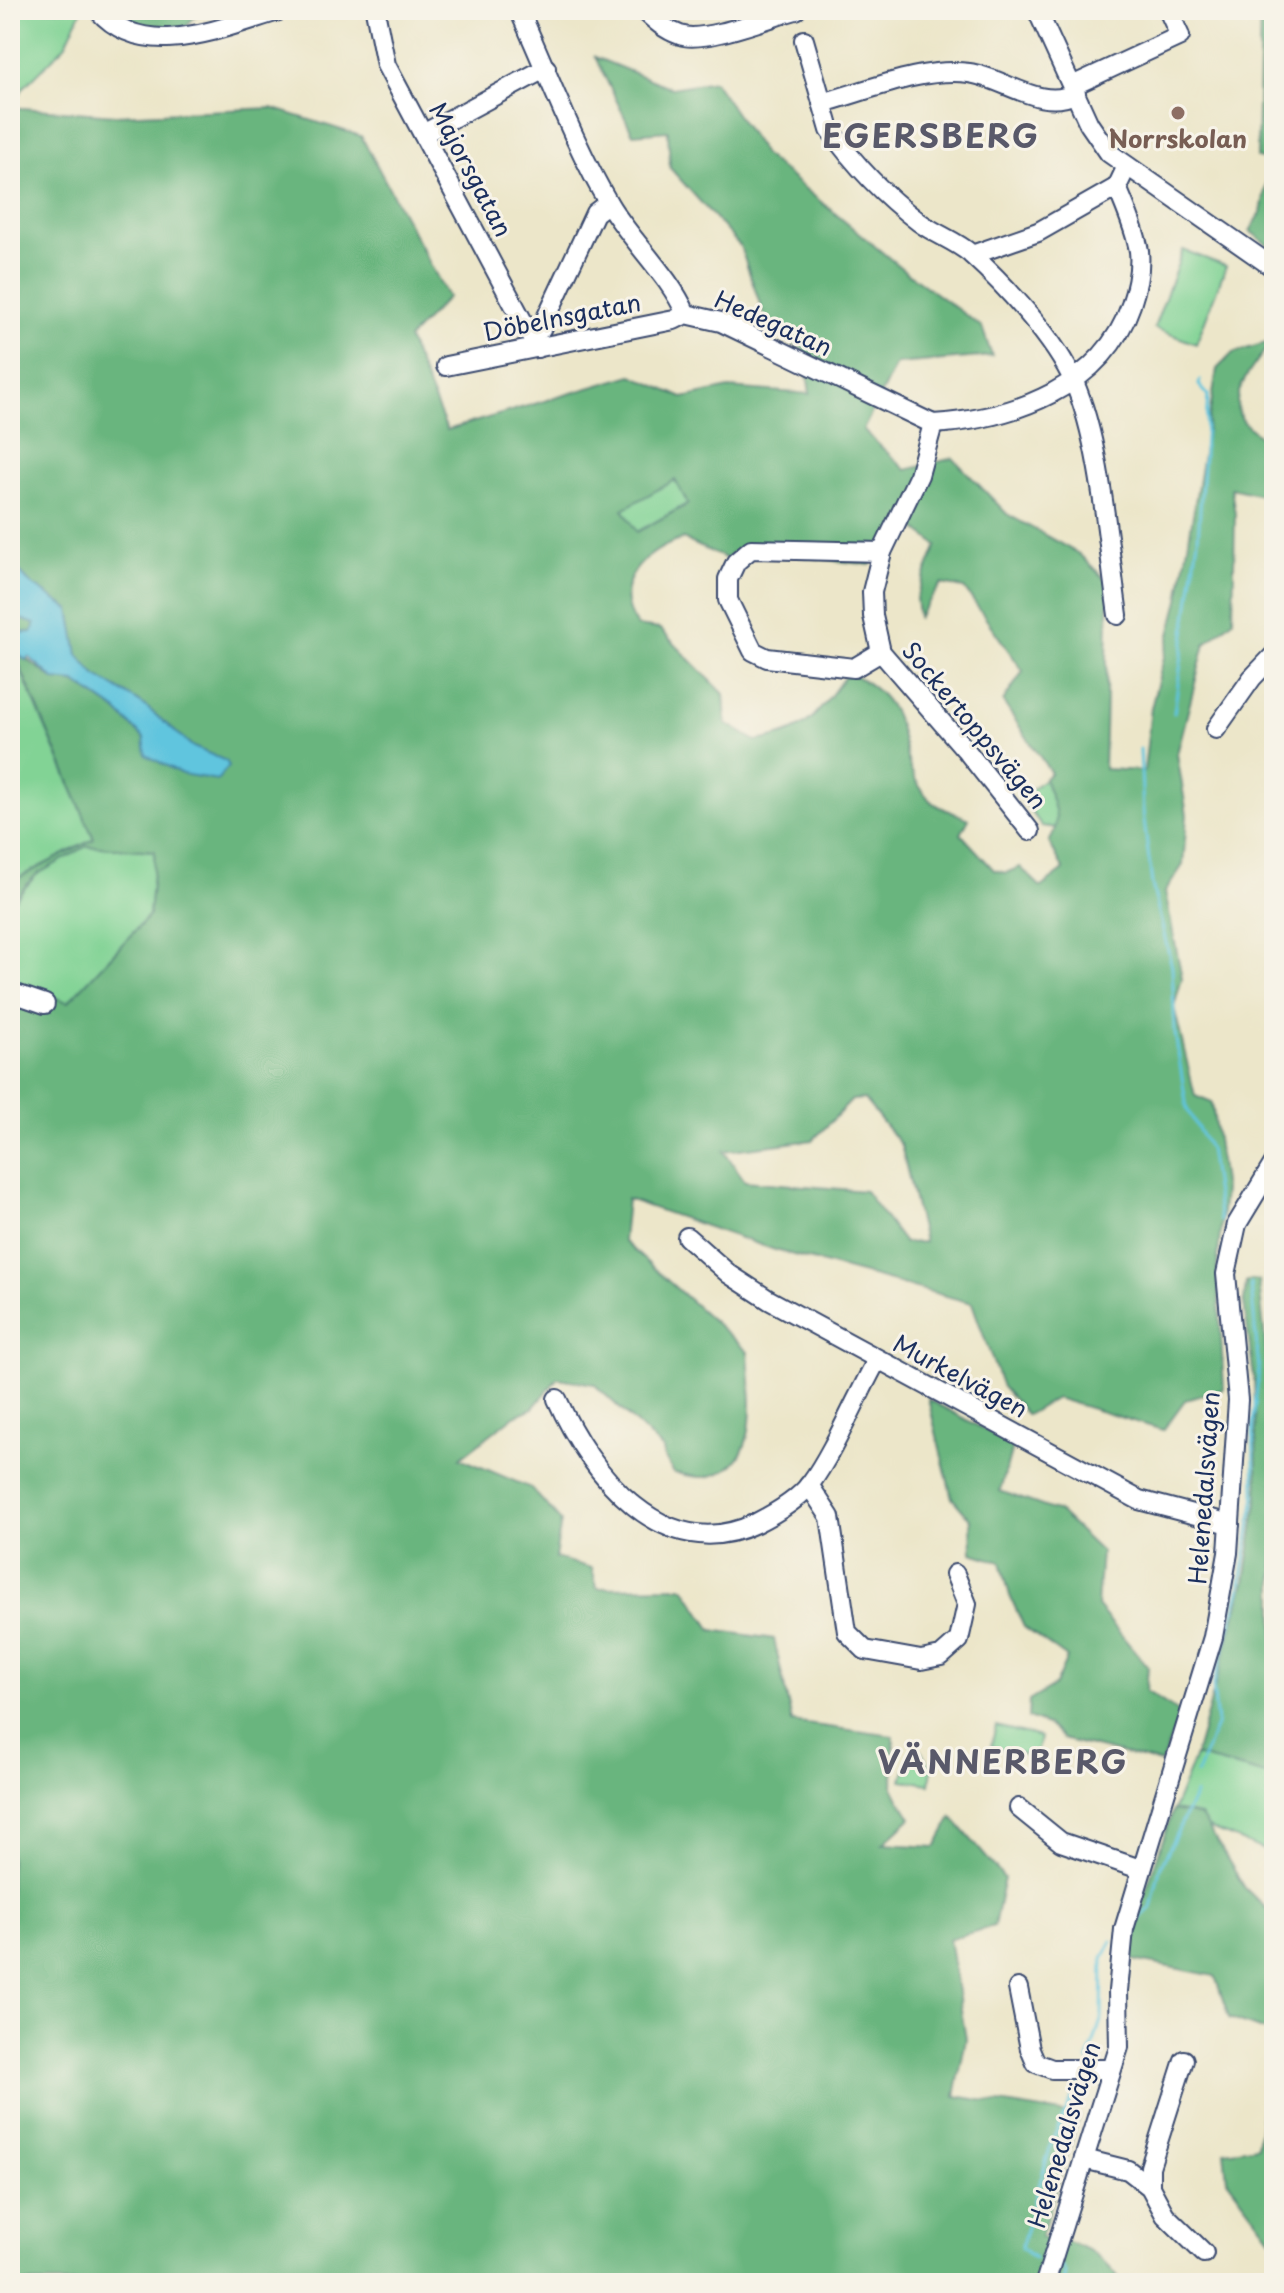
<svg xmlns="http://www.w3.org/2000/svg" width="1284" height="2293" font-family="'Playpen Sans',sans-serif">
	<rect width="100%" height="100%" fill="#f7f3e8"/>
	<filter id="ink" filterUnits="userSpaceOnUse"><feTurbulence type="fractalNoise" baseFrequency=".0125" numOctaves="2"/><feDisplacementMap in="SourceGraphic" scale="16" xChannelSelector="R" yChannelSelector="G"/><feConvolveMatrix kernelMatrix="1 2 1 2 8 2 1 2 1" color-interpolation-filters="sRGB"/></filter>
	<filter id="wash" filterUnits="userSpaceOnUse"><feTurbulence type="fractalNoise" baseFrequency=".006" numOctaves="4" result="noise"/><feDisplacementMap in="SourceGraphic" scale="32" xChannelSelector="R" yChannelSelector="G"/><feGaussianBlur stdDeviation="1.8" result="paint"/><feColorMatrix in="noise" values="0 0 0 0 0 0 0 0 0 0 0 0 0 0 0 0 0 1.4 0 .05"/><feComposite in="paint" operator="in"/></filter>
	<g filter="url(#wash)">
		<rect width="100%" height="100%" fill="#ece6c9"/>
		<!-- green -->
		<g fill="#82d395" stroke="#4e817a" stroke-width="2">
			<polygon points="10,10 82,10 65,46 23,88 13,107 10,107"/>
			<polygon points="1183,250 1226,266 1196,344 1154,328"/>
			<polygon points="675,480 688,503 636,533 623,509"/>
			<polygon points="10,654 14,655 94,839 18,878 10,848"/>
			<polygon points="1044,779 1058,815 1058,828 1042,826 1021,798"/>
			<polygon points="87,846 155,851 149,915 68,1003 10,983 10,904 36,875"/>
			<polygon points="996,1726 1040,1737 1035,1757 991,1746"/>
			<polygon points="920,1750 932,1768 930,1784 902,1780 908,1762"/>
			<polygon points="1195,1756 1274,1777 1274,1854 1206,1827 1200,1815 1173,1810"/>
		</g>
		<!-- forest -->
		<g fill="#69b57e" stroke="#42726e" stroke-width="2" fill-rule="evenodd">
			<polygon points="103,10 200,10 185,28 136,30"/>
			<polygon points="1260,10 1274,10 1274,250 1250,231 1261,213 1270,161 1257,158"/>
			<path d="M 595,57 L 671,88 L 714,81 L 764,155 L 905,271 L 982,327 L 992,356 L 896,364 L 863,430 L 906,470 L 953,458 L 1007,514 L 1079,554 L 1109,583 L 1104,769 L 1144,771 L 1151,708 L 1179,600 L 1217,369 L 1233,353 L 1272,341 C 1241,383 1211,413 1274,444 L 1274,498 L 1231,488 L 1235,514 L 1233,620 L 1205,644 L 1177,754 L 1187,815 L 1183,865 L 1165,892 L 1182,978 L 1174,1007 L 1195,1096 L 1212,1103 L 1224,1190 L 1217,1267 L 1224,1389 L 1185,1400 L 1163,1430 L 1056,1398 L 1027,1415 L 1002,1387 L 972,1303 L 775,1250 L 627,1199 L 623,1241 L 748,1352 C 750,1395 764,1467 706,1477 C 696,1478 683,1474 674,1473 L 664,1457 L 663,1449 L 594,1384 L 558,1378 L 533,1408 L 514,1416 L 460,1458 L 531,1488 L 561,1521 L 555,1558 L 592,1568 L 597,1588 L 684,1587 L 712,1630 L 774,1639 L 792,1722 L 894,1736 L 893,1789 L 911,1818 L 883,1844 L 936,1847 L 952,1817 L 1004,1878 L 994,1926 L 949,1939 L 966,2039 L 955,2096 L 1080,2116 L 1041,2237 C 1076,2240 1102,2253 1122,2283 L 10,2283 L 10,983 L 68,1002 L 149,916 L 155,851 L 87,846 L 36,875 L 10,904 L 10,848 L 18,878 L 94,839 L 15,655 L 10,654 L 10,642 L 14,650 L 55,680 L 74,682 L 116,710 L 144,738 L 225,761 L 193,747 L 144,705 L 95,675 L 78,656 L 70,610 L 30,583 L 10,562 L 10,107 L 115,115 L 272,108 L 361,136 L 448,297 L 408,339 L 447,430 L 632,375 L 683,398 L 729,388 L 810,394 L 804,350 L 769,330 L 740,246 L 670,168 L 668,131 L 633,134 ZM 675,480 L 688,504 L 637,532 L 623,509 ZM 906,521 L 937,545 L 916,598 L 918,617 L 941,584 L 964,588 L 1023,671 L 1003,702 L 1051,773 L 1044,779 C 1053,803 1063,819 1049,842 L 1064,870 L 1041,887 L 1020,867 L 1006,873 L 994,870 L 961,834 L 969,819 C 957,813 938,809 929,799 C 887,752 922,707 848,672 C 816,714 812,732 756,741 L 726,723 L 724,694 L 660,629 L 637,626 C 608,585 644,551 683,539 L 727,559 L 733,552 L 775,553 L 870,565 ZM 864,1099 L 901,1145 L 924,1242 L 904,1243 L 865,1191 L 745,1181 L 724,1151 L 813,1140 L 852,1100 Z"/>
			<polygon points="14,614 35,623 32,632 19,633 10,639 10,615"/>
			<polygon points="1251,1280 1259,1281 1267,1361 1274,1358 1274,1777 1195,1756 1245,1582 1258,1495 1254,1378 1244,1302 1246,1282"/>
			<polygon points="928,1399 1013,1445 1000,1491 1059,1512 1101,1552 1097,1606 1148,1667 1146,1691 1181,1714 1161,1763 1062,1739 1050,1726 1028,1718 1029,1701 1055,1685 1067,1658 1024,1627 1010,1596 1001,1562 972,1553 971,1520 952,1498"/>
			<polygon points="1173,1810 1201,1816 1245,1888 1274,1916 1274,2242 1227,2179 1224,2151 1257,2146 1273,2034 1229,2018 1215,1976 1123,1958"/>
		</g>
		<!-- water -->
		<polygon fill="#60c5de" stroke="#3e7a9e" stroke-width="2" points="10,562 30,583 70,610 78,655 95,675 144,705 193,747 226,761 229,766 217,780 182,774 146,755 144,738 116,710 75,682 55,680 29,657 25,660 14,650 10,639 19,633 32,632 35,624 10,615"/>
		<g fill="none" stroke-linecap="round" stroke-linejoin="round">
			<!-- stream -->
			<g stroke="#60c5de" stroke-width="3">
				<polyline points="1273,236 1274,235"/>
				<polyline points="1174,713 1198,539 1208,395 1199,385 1200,380"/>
				<polyline points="1140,749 1143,812 1152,884 1172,967 1175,1033 1187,1109 1209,1148 1220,1221"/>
				<polyline points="1197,1774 1217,1723 1213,1687 1240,1590 1255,1495 1253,1423 1259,1369 1251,1284"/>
				<polyline points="1134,1924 1151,1908 1160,1868 1195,1794"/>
				<polyline points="1088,2061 1102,2017 1103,1958 1112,1941"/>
				<polyline points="1034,2258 1021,2248 1052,2141 1083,2076"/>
				<polyline points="1061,2266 1065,2273 1063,2283"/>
			</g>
		</g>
	</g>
	<g filter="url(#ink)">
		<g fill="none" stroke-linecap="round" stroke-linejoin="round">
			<!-- minor casing -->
			<g stroke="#3a4a6e" stroke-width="22">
				<g id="minor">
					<path d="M 98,10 C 145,64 225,26 282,10"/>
					<polyline points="375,10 386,65 537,348"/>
					<path d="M 519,10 C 548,73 574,145 609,204 C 631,241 670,276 686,314 L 721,322 L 933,424 C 1013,419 1103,387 1131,305 C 1137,287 1141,270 1139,251 C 1135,228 1125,207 1117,187 L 1127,166"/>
					<path d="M 644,10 C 654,20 665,30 680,35 C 703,44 770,17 796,10"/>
					<polyline points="1037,10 1089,124 1109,153 1274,268"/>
					<path d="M 804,40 L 830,130 C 854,164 886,197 919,222 C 935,234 956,241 971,254 C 1005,285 1056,340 1074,382 C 1101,443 1108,547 1118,615"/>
					<polyline points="1072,86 1180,36 1168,10"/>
					<path d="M 822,103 C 867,91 922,67 969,73 C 1003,77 1041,112 1076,93"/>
					<polyline points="423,134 546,68"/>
					<polyline points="972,255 1038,232 1117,187"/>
					<polyline points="530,334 541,329 595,213 608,203"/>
					<polyline points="446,366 674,320 686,314"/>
					<polyline points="933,424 919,475 882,552 872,592 873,616 881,652 965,749 1030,831"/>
					<polyline points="881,652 854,668 767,658 753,651 728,600 728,579 736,562 751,549 882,552"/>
					<polyline points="1216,729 1252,678 1274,655"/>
					<polyline points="10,992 45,1004"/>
					<polyline points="687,1237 729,1274 769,1300 1139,1500 1230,1524"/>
					<path d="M 557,1399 C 590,1473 663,1568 756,1523 C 774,1514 797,1501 810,1484 C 833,1453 857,1396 877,1360"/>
					<polyline points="809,1485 830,1517 847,1632 865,1650 921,1660 941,1656 959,1640 967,1604 955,1574"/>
					<polyline points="1019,1808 1061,1842 1140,1869"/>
					<polyline points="1018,1988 1030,2049 1036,2063 1052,2069 1111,2069"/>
					<polyline points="1084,2159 1128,2170 1150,2187 1165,2215 1204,2253"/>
					<polyline points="1150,2187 1150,2167 1184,2060"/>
					<polyline points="1045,2283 1119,2047 1118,1991 1124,1929 1213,1637 1228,1553 1238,1400 1226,1274 1237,1224 1274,1163"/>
				</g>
			</g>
			<!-- minor -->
			<use href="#minor" stroke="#fff" stroke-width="18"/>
		</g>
	</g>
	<!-- markers -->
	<circle fill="#8d6e63" stroke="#f7f3e8" stroke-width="3" cx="1178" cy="113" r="8"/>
	<g text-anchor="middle" stroke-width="6" stroke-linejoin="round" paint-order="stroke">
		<!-- education labels -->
		<g font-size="24" font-weight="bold" fill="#785e54" stroke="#f7f3e8">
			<text x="1178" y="148">Norrskolan</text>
		</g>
		<!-- street labels -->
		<g font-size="24" fill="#1b2f5e" stroke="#f7f3e8">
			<text transform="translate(470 170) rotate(62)" y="8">Majorsgatan</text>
			<text transform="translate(562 318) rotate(-11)" y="8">Döbelnsgatan</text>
			<text transform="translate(773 324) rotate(24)" y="8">Hedegatan</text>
			<text transform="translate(974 726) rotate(50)" y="8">Sockertoppsvägen</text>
			<text transform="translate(960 1377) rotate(28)" y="8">Murkelvägen</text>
			<text transform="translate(1205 1488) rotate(-86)" y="8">Helenedalsvägen</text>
			<text transform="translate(1065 2135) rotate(-73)" y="8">Helenedalsvägen</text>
		</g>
		<!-- district labels -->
		<g font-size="32" font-weight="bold" letter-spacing="2" fill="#59596a" stroke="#f7f3e8">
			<text x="931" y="148">EGERSBERG</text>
			<text x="1003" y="1774">VÄNNERBERG</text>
		</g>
	</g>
	<!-- margin -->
	<rect width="1284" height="2293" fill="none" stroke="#f7f3e8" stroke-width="40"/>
</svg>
